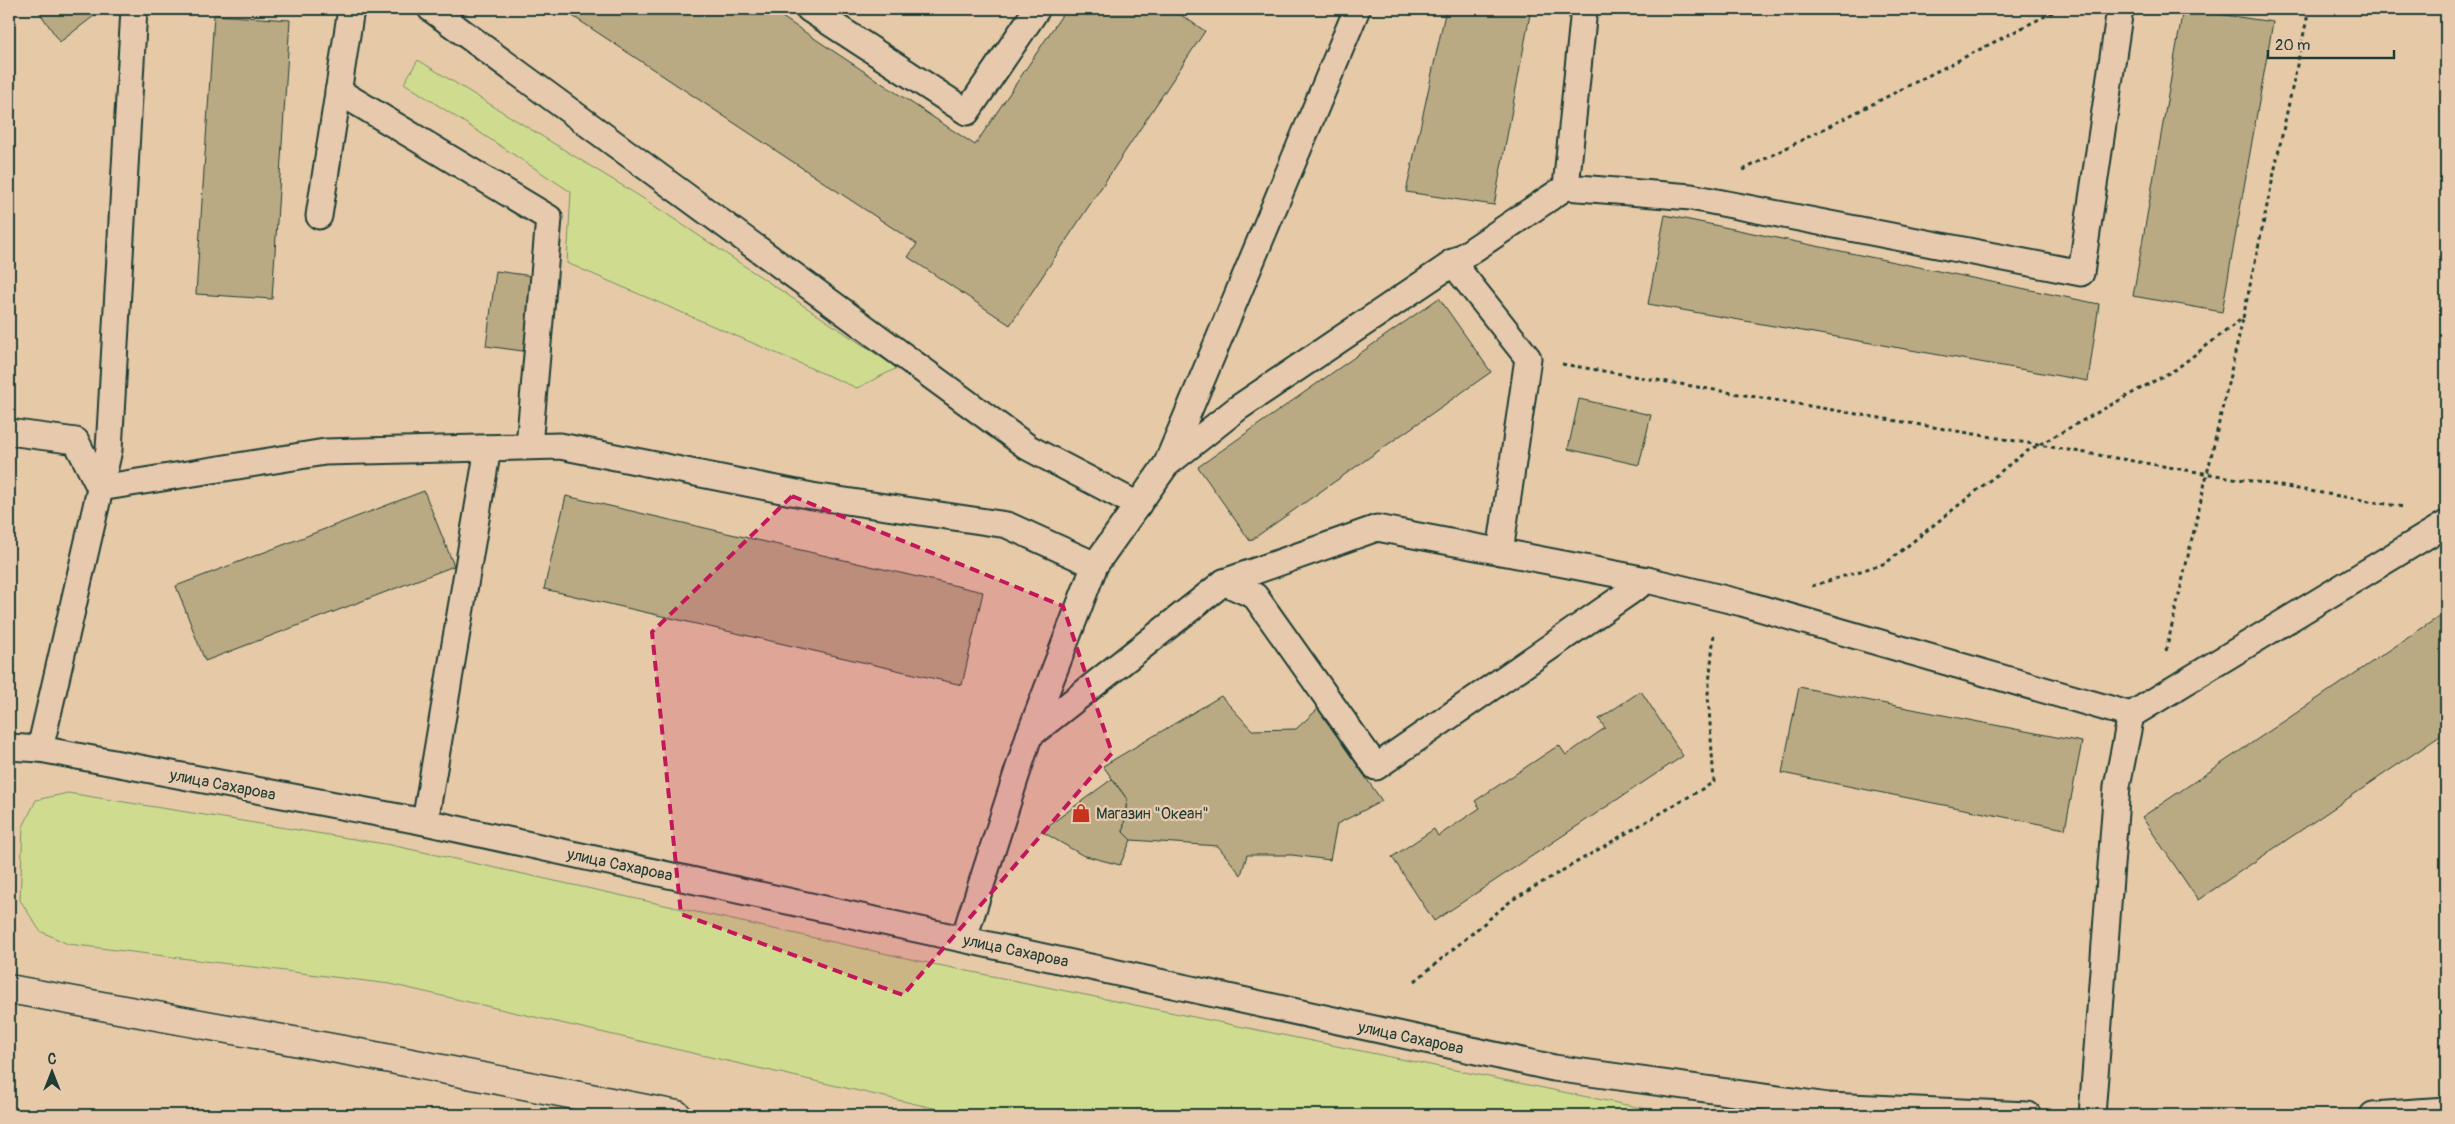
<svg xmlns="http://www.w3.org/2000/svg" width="2455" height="1124" font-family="Pangolin,sans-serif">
	<rect width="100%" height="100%" fill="#e6caa8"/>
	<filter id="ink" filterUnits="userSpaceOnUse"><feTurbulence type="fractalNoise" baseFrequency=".02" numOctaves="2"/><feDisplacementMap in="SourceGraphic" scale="10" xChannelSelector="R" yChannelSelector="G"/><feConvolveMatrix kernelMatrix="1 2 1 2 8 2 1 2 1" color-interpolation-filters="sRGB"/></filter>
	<g filter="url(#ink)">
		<!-- green -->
		<g fill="#cfdc8f" stroke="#778c62">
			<polygon points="418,60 644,199 897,368 857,388 567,263 571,192 404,83"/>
			<polygon points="68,793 391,845 933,964 1676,1115 964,1115 390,984 68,944 40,931 20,900 23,827 36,800"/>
		</g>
		<!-- building -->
		<g fill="#b9aa83" stroke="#1f3d34">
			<polygon points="37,9 103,9 60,42"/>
			<polygon points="562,9 770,9 975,145 1066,9 1172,9 1205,31 1010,325 908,257 917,244"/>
			<polygon points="1446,9 1531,9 1494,205 1406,192"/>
			<polygon points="2183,9 2273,22 2222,312 2133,296"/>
			<polygon points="214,15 290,20 272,299 196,294"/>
			<polygon points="1665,215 2099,304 2088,381 1648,304"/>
			<polygon points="496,271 540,277 530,352 486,346"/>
			<polygon points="1439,298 1491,372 1250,541 1198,467"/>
			<polygon points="1579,399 1651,415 1639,465 1568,449"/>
			<polygon points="424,491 454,566 205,661 176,586"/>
			<polygon points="566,496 983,592 962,685 544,589"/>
			<polygon points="2446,612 2446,732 2198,900 2142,817"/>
			<polygon points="1799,687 2082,742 2065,829 1782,773"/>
			<polygon points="1641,691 1683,756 1434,921 1392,857 1434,829 1438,836 1480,808 1475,801 1559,745 1566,755 1605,728 1599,719"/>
			<polygon points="1221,696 1252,730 1296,729 1318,709 1382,801 1337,824 1330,860 1292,855 1247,855 1241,875 1218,846 1131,840 1123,832 1127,799 1103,766"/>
			<polygon points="1112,779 1127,799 1123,832 1131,840 1120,865 1082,855 1041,831"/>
		</g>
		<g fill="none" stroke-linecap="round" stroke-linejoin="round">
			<!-- lane casing -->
			<g stroke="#1f3d34" stroke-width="29">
				<g id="lane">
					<polyline points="431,9 1029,448 1138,505"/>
					<polyline points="809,9 967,112 1037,9"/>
					<polyline points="1584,9 1566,187 1691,197 2081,273 2120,9"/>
					<polyline points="338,91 549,218 529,446"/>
					<polyline points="319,216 351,9"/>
					<polyline points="1452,262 1528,358 1500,552"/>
					<polyline points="9,432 76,441 100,488 325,452 560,446 812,496 1007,525 1095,565"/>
					<polyline points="1167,463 1357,9"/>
					<polyline points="1224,582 1377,528 1647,580"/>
					<polyline points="1029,736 1224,582 1255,596 1376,767 1647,580 1742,603 2131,715"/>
					<polyline points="9,747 40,749 425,822 1554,1068 1828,1106 2028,1115"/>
					<polyline points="40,749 109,450 134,9"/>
					<polyline points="425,822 488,448"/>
					<polyline points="964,938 1029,736 1095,565 1166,465 1238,408 1566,187"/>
					<polyline points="2092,1115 2117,786 2131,715 2446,524"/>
					<polyline points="2373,1115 2446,1110"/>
				</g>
			</g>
			<!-- secondary casing -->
			<g stroke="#1f3d34" stroke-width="31">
				<polyline id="secondary" points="9,989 365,1054 677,1115"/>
			</g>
			<!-- path -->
			<g stroke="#1f3d34" stroke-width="3" stroke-dasharray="4 4" stroke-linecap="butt">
				<polyline points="1743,170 2059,9"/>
				<polyline points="1562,364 2404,507"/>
				<polyline points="1812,586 1886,563 2024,453 2176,369 2243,318 2309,9"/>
				<polyline points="2166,651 2243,319"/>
				<polyline points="1415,981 1512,900 1714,782 1708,694 1714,633"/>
			</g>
			<!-- lane -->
			<use href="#lane" stroke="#e7caae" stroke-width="25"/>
			<!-- secondary -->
			<use href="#secondary" stroke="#e7caae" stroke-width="28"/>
		</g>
	</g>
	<!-- marked area -->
	<path fill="#c2185b" fill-opacity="0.2" stroke="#c2185b" stroke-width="4" stroke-dasharray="10 6" stroke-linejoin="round" d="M 792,496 L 1063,606 L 1112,753 L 903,995 L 681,914 L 652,632 Z"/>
	<!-- icons -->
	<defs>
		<g id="shop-bare" transform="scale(1.5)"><path d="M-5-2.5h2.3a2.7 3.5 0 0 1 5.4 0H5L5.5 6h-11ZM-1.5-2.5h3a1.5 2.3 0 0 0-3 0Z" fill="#c8321e" stroke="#e7caae" stroke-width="2.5" paint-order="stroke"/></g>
	</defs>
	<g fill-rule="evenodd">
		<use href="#shop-bare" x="1081" y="813"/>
	</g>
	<g text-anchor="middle" stroke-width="4.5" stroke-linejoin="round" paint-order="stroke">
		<!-- street labels -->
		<g font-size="16" fill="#1f3d34" stroke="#e7caae">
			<text transform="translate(223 784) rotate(11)" y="6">улица Сахарова</text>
			<text transform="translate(620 864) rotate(12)" y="6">улица Сахарова</text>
			<text transform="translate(1016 950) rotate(12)" y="6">улица Сахарова</text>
			<text transform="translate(1411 1037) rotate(12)" y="6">улица Сахарова</text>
		</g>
		<!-- poi labels -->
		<g font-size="16" fill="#1f3d34" stroke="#e7caae" text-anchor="start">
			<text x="1096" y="819">Магазин "Океан"</text>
		</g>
	</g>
	<!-- margin -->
	<rect width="2455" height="1124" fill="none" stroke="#e7caae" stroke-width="30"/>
	<rect x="15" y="15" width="2425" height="1094" fill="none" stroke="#1f3d34" stroke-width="2" filter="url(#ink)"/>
	<!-- north arrow -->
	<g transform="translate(52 1072)" stroke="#e7caae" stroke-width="4" paint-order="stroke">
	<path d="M0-4L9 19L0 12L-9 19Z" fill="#1f3d34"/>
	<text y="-8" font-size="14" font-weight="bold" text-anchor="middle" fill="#1f3d34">С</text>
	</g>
	<!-- scale -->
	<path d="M2268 50v8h126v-8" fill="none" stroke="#1f3d34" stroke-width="2.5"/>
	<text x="2275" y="50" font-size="15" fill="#1f3d34" stroke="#e7caae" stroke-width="4" paint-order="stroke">20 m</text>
</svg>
